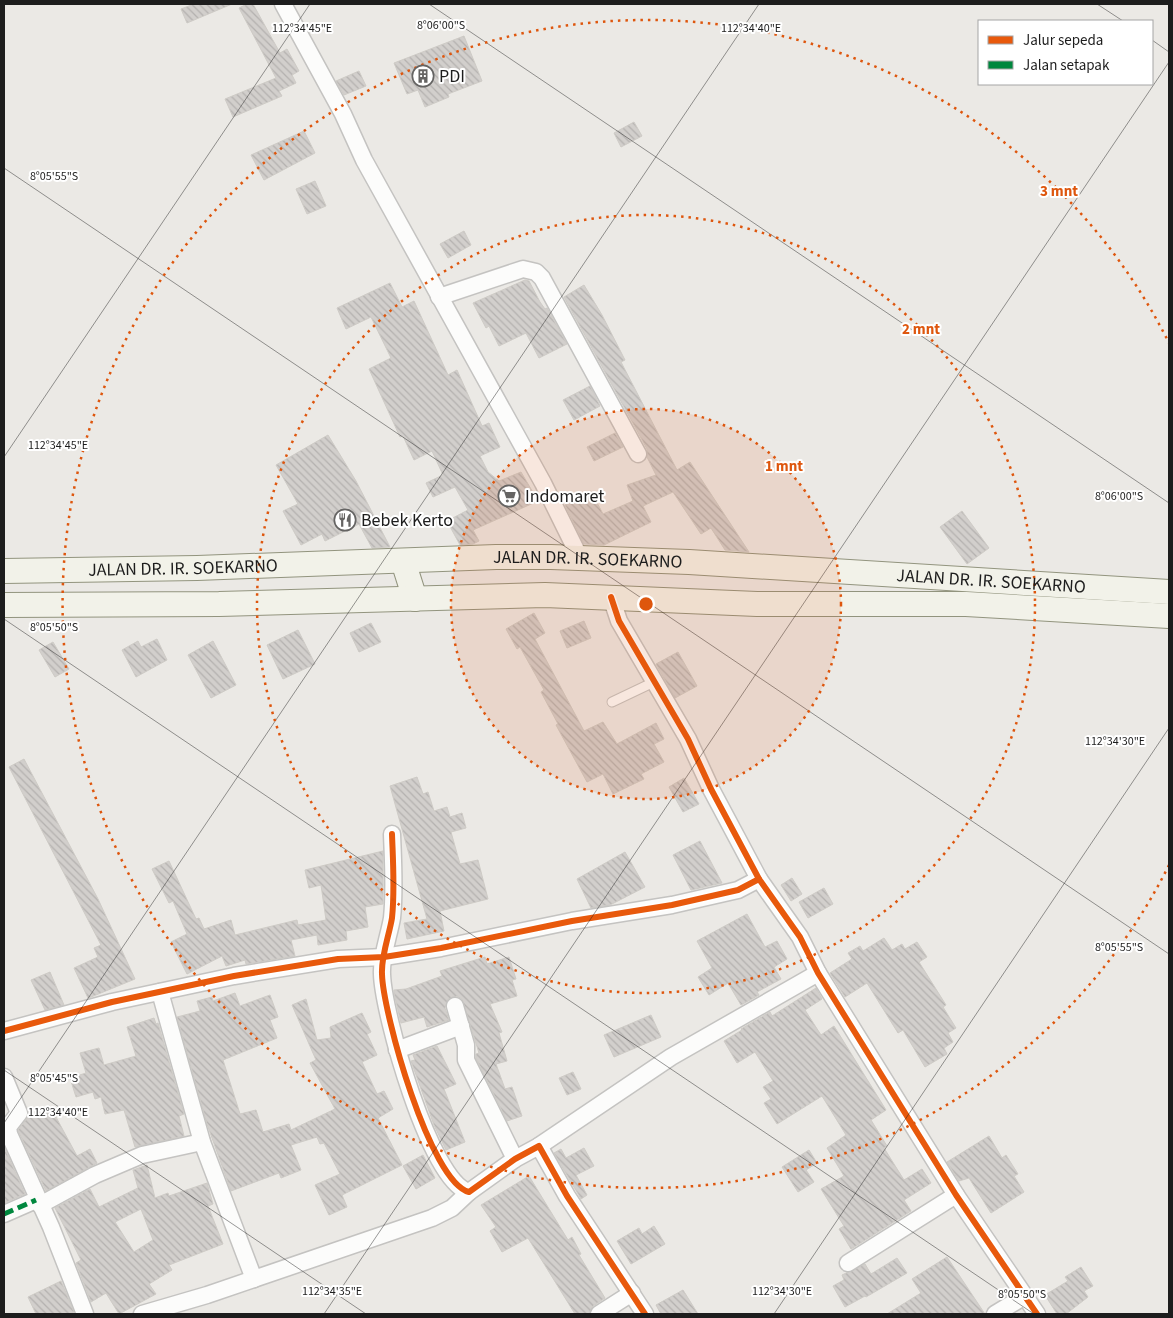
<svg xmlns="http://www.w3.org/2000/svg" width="1173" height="1318" font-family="'Source Sans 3',sans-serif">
	<defs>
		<pattern id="building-back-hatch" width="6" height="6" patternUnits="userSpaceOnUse" patternTransform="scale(1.25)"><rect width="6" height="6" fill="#d2cfcc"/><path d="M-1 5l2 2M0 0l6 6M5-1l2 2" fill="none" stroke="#b4b1af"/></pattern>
	</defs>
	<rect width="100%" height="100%" fill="#ebe9e5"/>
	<!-- building -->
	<g fill="url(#building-back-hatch)" stroke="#cecbc6" fill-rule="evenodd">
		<polygon points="194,4 232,4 187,23 181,9"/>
		<polygon points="247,4 253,4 280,53 287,49 299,71 292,75 296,83 279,91 282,96 233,117 225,99 276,78 239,8"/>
		<polygon points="464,36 482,81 448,94 449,97 425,107 418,90 407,94 394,63"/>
		<polygon points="359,71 366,86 344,95 336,81"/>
		<polygon points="634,122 642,136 621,147 614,133"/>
		<polygon points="304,131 315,153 264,180 251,155"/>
		<polygon points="315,181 326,206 307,214 296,189"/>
		<polygon points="464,231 471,245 448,258 440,244"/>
		<polygon points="525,280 529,281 540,302 545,309 547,308 567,344 539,358 526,333 499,346 489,326 486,328 473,303"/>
		<polygon points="390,283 402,307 414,301 448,375 457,370 482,426 489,423 500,447 480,456 488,472 499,481 521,472 538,501 473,530 479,541 473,544 460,545 447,521 468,510 455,487 433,497 426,483 443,475 432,451 414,460 403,436 400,437 369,369 391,358 371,317 346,329 337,308"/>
		<polygon points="584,285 602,315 625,360 621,362 677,470 690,462 749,552 725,550 711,528 701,534 673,492 643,506 651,522 604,545 584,544 565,505 591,491 603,514 633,501 627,485 656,475 647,457 647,449 564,297"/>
		<polygon points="590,386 600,406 574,420 563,400"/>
		<polygon points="615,433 623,447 594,461 587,447"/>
		<polygon points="328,435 356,481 390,547 372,548 359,524 325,541 322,534 301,545 283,511 298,504 276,465"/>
		<polygon points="962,511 989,548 967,564 940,527"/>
		<polygon points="534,613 545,633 535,639 584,731 603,722 617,744 656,723 664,739 654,744 664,762 641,774 644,779 613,794 603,774 587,782 556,725 558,724 541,692 544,690 520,647 517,649 506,629"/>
		<polygon points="584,621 591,638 567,648 560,631"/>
		<polygon points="371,623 381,642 359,652 350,633"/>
		<polygon points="298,630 315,664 283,679 267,645"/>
		<polygon points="157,639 167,660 136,677 122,650 138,641 141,647"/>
		<polygon points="213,641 236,685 211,698 188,655"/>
		<polygon points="53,642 69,669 55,677 39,650"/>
		<polygon points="678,652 697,686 675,698 656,664"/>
		<polygon points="24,759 98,899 135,979 91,997 88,998 74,968 98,957 94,948 101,945 9,767"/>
		<polygon points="417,777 423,794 428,792 434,811 447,807 450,817 462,813 466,828 451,832 460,864 478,860 488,899 440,911 444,931 407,939 404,923 427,919 390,786"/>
		<polygon points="684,778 699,804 683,812 669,787"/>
		<polygon points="700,841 722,883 691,890 673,855"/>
		<polygon points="383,851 383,904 365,907 368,927 346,931 347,940 318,945 317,935 291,940 295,956 246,964 245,960 226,966 222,956 187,974 171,942 187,934 173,901 169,903 152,869 169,861 196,919 199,918 204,929 231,920 235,935 297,920 298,925 326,920 321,885 309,888 305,870"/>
		<polygon points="625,852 645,887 610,905 591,908 577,879"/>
		<polygon points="792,878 802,894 791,901 781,885"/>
		<polygon points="824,888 833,904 808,918 799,902"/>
		<polygon points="747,914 765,947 777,941 787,959 774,967 781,979 757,992 759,995 741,1005 728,983 709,995 698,977 712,968 697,941"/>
		<polygon points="884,938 892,950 902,944 905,949 917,942 927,957 919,962 946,1005 943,1007 956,1028 948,1033 953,1042 944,1048 947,1054 925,1067 903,1030 898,1033 867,983 845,997 830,973 852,959 848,953 860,946 863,951"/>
		<polygon points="485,957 487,964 509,957 516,979 512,980 517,996 490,1004 502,1032 499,1033 507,1061 496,1064 505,1089 512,1087 522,1116 507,1121 476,1058 476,1054 479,1053 462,999 457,996 448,999 445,1008 449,1020 427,1027 424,1017 401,1023 394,993 394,990 406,989 442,976 440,971"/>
		<polygon points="50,972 64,1005 45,1010 31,980"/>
		<polygon points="816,988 822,999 805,1010 821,1035 834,1026 886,1110 871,1120 887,1146 884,1148 904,1180 922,1169 931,1183 904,1200 911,1211 851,1249 839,1229 844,1226 821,1189 844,1176 827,1148 846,1135 822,1096 777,1124 764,1103 771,1099 763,1087 773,1081 755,1052 737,1063 724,1041 742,1030 741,1029 770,1012 772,1016"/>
		<polygon points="235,993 240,1006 270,995 278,1017 270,1020 277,1038 223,1060 240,1114 256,1110 263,1132 289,1124 291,1130 335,1109 310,1063 316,1060 292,1005 306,999 317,1040 331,1038 330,1027 362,1013 371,1032 367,1034 377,1055 362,1062 377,1094 384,1091 393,1109 378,1118 402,1165 342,1195 347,1207 329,1215 315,1185 340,1174 324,1143 320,1144 317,1137 291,1145 301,1170 281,1178 279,1173 231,1191 207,1124 177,1017 200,1011 197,1001 212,997 213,1001"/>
		<polygon points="651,1015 661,1037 614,1057 604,1035"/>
		<polygon points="154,1018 156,1024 158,1023 184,1114 179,1116 184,1136 135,1147 124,1110 105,1114 101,1097 95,1099 93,1092 76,1097 70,1078 86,1073 80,1053 99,1048 104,1065 136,1056 127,1027"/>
		<polygon points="437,1046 456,1084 444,1089 465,1142 446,1150 434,1125 411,1061 415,1060 413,1055"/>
		<polygon points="573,1072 581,1089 567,1095 559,1078"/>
		<polygon points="50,1106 77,1156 90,1149 97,1163 46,1191 18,1130 28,1117"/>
		<polygon points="989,1136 1002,1158 1006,1155 1018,1174 1014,1176 1024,1192 991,1213 969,1178 959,1181 947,1162"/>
		<polygon points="4,1147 25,1194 4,1203"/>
		<polygon points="584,1148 594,1166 576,1175 587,1195 581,1199 554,1153 561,1149 566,1158"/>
		<polygon points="809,1150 817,1163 806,1170 814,1182 798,1192 782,1167"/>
		<polygon points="423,1155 435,1178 416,1189 403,1166"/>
		<path d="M 147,1165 L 155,1198 L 168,1193 L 169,1196 L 207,1183 L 213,1204 L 208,1206 L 223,1244 L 169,1265 L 172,1270 L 149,1284 L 156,1294 L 119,1314 L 106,1293 L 91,1302 L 76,1263 L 81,1260 L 55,1208 L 90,1189 L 99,1207 L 138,1188 L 133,1170 ZM 141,1209 L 153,1240 L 134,1252 L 115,1222 Z"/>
		<polygon points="529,1176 568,1240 572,1237 581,1254 579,1255 605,1298 593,1306 589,1314 575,1314 528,1238 502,1252 490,1231 496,1227 481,1205"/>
		<polygon points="654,1226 665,1244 631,1264 617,1241 639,1228 642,1234"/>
		<polygon points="947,1257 985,1314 887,1314 921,1293 912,1279"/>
		<polygon points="897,1258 907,1273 866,1297 865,1296 845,1307 833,1286 844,1280 842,1275 865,1264 871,1274"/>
		<polygon points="1081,1267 1093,1286 1084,1291 1088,1297 1066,1314 1057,1314 1045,1295 1068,1281 1065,1277"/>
		<polygon points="61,1281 74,1312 70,1314 36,1314 28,1297"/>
		<polygon points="683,1290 698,1314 661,1314 656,1305"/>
	</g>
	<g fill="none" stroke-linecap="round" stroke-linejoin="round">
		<!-- lane casing -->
		<g stroke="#c4c3c1" stroke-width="11">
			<polyline id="lane" points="612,702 654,682"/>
		</g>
		<!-- street casing -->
		<g stroke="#c4c3c1" stroke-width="19">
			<g id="street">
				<polyline points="283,4 343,114 364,160 543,483 581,560"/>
				<polyline points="439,297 523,269 536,272 542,278 638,454"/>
				<polyline points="611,597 619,621 688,739 711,789 759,879 800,937 818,973 956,1195 1037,1314"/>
				<path d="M 392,834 C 393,862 395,890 392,918 C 389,936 381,956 382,974 C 383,1013 430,1182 469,1192 L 515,1159 L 539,1146 L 567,1196 L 645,1314"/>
				<polyline points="160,992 202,1142 254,1279"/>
				<polyline points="455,1006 466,1045 466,1060 515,1159"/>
				<polyline points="4,1031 112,1002 234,976 338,959 384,957 441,948 572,921 672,905 738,890 759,879"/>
				<polyline points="397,1050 461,1026"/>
				<polyline points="4,1077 19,1113 8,1127 9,1134 51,1227 85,1314"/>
				<polyline points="539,1146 671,1057 818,973"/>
				<polyline points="40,1205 95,1175 142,1155 202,1142"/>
				<polyline points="4,1214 36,1200"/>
				<polyline points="848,1263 956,1195"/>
				<polyline points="142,1314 207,1295 432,1218 452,1208 469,1192"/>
				<polyline points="599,1314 632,1293"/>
				<polyline points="995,1314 1025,1296"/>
			</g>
		</g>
		<!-- secondary casing -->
		<g stroke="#92947e" stroke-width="26">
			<g id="secondary">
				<polyline points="403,561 415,599"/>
				<path id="s1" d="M 4,571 L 197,568 L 496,557 L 551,557 L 689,562 L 1169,592"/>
				<polyline points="4,605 219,604 545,595 757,604 966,604 1169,616"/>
			</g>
		</g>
		<!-- lane -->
		<use href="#lane" stroke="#fcfcfb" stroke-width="9"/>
		<!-- street -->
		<use href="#street" stroke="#fcfcfb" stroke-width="16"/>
		<!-- secondary -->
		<use href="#secondary" stroke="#f2f2e9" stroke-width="24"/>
		<!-- quiet -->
		<polyline stroke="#00873e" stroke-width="5" stroke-dasharray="10 5" stroke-linecap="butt" points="4,1214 36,1200"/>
		<!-- cycleway casing -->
		<g stroke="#fff" stroke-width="9">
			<g id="cycleway">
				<polyline points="611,597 619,621 688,739 711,789 759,879 800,937 818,973 956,1195 1037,1314"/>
				<path d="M 392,834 C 393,862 395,890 392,918 C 389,936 381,956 382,974 C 383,1013 430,1182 469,1192 L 515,1159 L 539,1146 L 567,1196 L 645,1314"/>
				<polyline points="4,1031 112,1002 234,976 338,959 384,957 441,948 572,921 672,905 738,890 759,879"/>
			</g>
		</g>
		<!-- cycleway -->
		<use href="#cycleway" stroke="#e8590c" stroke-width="6"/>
	</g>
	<!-- ticks -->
	<path fill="none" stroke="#1d1d1d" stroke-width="1" stroke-opacity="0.45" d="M 429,4 L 1169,503M 1097,4 L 1123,21M 1152,40 L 1169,52M 4,168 L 1169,954M 4,457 L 310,4M 4,619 L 1034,1314M 4,1070 L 366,1314M 4,1123 L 759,4M 324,1314 L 1169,62M 774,1314 L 1169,728"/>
	<!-- distance rings -->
	<circle cx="646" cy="604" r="195" fill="#de560d" fill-opacity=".12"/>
	<g fill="none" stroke="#de560d" stroke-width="2.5" stroke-dasharray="2.5 5">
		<circle cx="646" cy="604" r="195"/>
		<circle cx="646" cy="604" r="389"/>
		<path d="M1169 865A584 584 0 1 1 1169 343"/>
	</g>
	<!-- icons -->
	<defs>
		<g id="building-ring" transform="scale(1.125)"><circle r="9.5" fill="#fff" stroke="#656463" stroke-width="1.5"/><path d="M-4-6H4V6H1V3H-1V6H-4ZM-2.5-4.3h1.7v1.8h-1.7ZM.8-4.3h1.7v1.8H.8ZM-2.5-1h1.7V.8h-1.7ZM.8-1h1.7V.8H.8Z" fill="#656463"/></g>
		<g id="supermarket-ring" transform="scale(1.125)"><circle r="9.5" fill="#fff" stroke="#656463" stroke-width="1.5"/><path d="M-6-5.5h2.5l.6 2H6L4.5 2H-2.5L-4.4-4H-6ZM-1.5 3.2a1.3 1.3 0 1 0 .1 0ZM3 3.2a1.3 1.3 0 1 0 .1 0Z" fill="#656463"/></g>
		<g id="restaurant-ring" transform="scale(1.125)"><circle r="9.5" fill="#fff" stroke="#656463" stroke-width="1.5"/><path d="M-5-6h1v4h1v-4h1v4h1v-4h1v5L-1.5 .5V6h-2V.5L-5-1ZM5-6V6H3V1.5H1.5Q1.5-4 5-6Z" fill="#656463"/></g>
	</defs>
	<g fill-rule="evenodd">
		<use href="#building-ring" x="423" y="76"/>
		<use href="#supermarket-ring" x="509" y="496"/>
		<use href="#restaurant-ring" x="345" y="520"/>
	</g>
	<g text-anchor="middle" stroke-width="4" stroke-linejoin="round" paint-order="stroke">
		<!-- poi labels -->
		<g font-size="18" fill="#1d1d1d" stroke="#fff" text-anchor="start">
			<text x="439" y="82">PDI</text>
			<text x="525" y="502">Indomaret</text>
			<text x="361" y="526">Bebek Kerto</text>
		</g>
		<!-- street labels -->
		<g font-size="18" fill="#1d1d1d" stroke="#fff">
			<text dy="6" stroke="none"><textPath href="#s1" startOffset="584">JALAN DR. IR. SOEKARNO</textPath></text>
			<text dy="6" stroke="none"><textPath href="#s1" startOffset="179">JALAN DR. IR. SOEKARNO</textPath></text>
			<text dy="6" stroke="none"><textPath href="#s1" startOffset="988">JALAN DR. IR. SOEKARNO</textPath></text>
		</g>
	</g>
	<g font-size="12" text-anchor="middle" fill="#1d1d1d" stroke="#fff" stroke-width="4" stroke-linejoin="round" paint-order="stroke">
		<text x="441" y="29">8°06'00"S</text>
		<text x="302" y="32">112°34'45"E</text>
		<text x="751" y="32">112°34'40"E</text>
		<text x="54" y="180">8°05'55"S</text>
		<text x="58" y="449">112°34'45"E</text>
		<text x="1119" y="500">8°06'00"S</text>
		<text x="54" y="631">8°05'50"S</text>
		<text x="1115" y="745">112°34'30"E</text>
		<text x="1119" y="951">8°05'55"S</text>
		<text x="54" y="1082">8°05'45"S</text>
		<text x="58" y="1116">112°34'40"E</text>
		<text x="332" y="1295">112°34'35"E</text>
		<text x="782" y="1295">112°34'30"E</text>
		<text x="1022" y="1298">8°05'50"S</text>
	</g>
	<circle cx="646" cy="604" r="8" fill="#de560d" stroke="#fff" stroke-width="2.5"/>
	<g font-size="15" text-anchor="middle" font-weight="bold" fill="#de560d" stroke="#fff" stroke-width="4" stroke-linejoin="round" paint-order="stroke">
		<text x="1059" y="196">3 mnt</text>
		<text x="921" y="334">2 mnt</text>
		<text x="784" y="471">1 mnt</text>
	</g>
	<!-- border -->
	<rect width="1173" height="1318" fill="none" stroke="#1d1d1d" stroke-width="10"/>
	<!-- legend -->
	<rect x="978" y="20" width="175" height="65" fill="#ffffff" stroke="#a5a5a5"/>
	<rect x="988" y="36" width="25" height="8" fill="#e8590c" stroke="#a5a5a5"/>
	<text x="1023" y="45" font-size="15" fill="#1d1d1d">Jalur sepeda</text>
	<rect x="988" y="61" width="25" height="8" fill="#00873e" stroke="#a5a5a5"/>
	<text x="1023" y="70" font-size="15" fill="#1d1d1d">Jalan setapak</text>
</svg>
